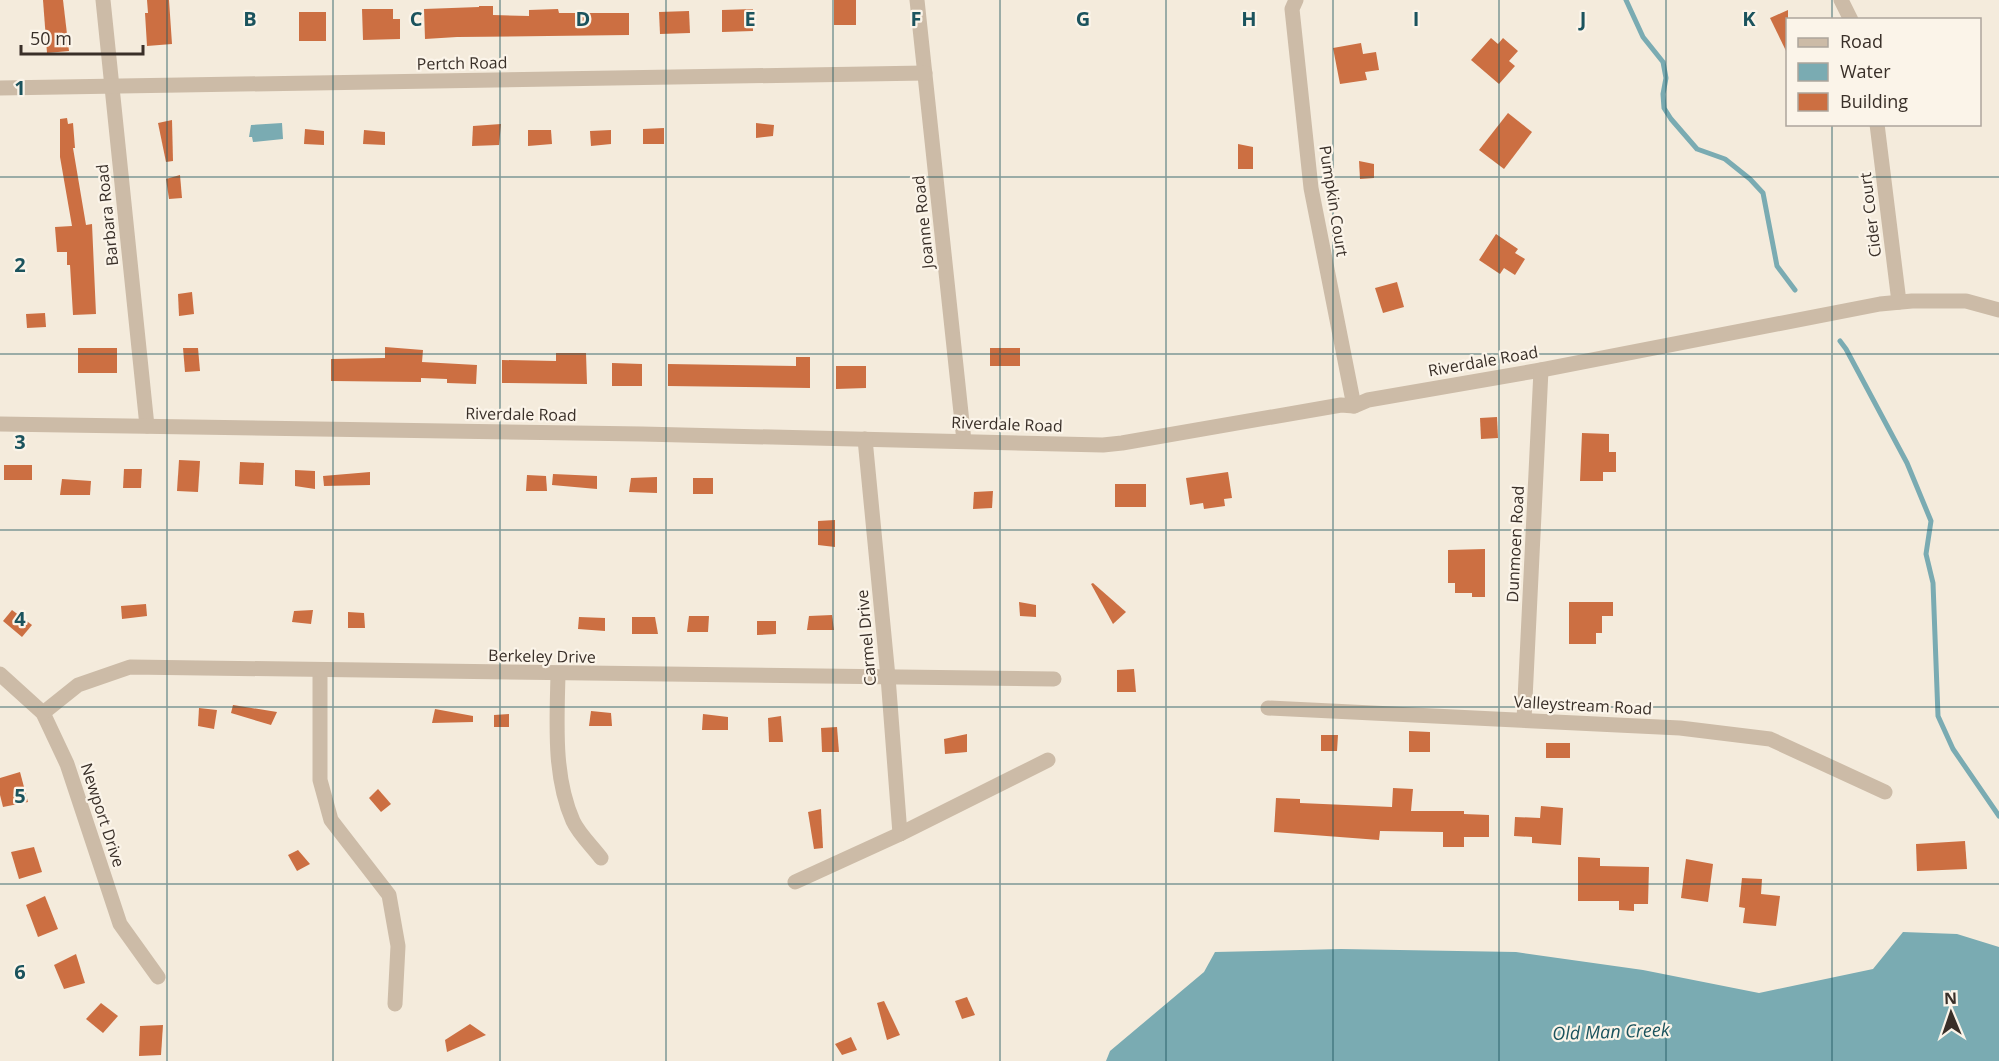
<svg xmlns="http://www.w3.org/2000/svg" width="1999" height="1061" font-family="'Open Sans',sans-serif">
	<rect width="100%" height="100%" fill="#f4ebdc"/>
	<!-- water -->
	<g fill="#7aabb2">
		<polygon points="282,123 283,139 253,142 252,137 249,137 251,125"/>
		<polygon points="1903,932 1957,934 1999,947 1999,1061 1106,1061 1110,1051 1204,972 1215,952 1341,949 1516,952 1643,970 1759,993 1873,969"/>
	</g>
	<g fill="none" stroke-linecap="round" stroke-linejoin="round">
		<!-- stream -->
		<g stroke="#7aabb2" stroke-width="5">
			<polyline points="1626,0 1643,37 1663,62 1666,78 1663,94 1664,108 1671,119 1697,149 1725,159 1750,179 1763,193 1777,266 1795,290"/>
			<polyline points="1840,341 1846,349 1907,463 1931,521 1926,554 1933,583 1938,716 1953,749 1999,816"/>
		</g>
	</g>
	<!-- building -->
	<g fill="#cc6f42">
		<polygon points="43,0 63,0 69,51 47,53"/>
		<polygon points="147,0 169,0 172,44 147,46 145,13 148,13"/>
		<rect x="834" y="0" width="22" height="25"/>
		<polygon points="479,6 493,6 493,15 529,16 529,10 558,9 559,13 629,13 629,35 457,37 425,39 424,9 479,7"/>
		<polygon points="362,9 393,9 393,19 400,19 400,39 363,40"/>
		<polygon points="753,9 753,31 722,32 722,10"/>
		<polygon points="1788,10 1788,55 1770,18"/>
		<polygon points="689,11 690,33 660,34 659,12"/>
		<rect x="299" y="12" width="27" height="29"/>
		<polygon points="1491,38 1498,44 1503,38 1518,51 1509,61 1515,66 1499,84 1471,60"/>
		<polygon points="1361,43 1363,54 1376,52 1379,70 1365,72 1367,80 1340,84 1333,48"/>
		<polygon points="1508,113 1532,132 1504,169 1479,150"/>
		<polygon points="67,118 68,124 73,123 75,148 73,148 86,225 92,224 96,314 73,315 70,265 67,265 67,252 57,252 55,227 72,226 60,157 60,119"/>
		<polygon points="172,120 173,161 166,162 158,123"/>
		<polygon points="756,123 774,125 773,136 756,138"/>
		<polygon points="501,124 499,145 472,146 473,126"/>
		<polygon points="664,128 664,144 643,144 643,129"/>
		<polygon points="305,129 324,131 324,145 304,144"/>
		<polygon points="364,130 385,132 385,145 363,144"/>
		<polygon points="528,130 551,130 552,144 528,146"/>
		<polygon points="611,130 611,144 591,146 590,131"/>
		<polygon points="1238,144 1253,147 1253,169 1238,169"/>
		<polygon points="1359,161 1374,164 1374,178 1360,179"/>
		<polygon points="180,175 182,198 169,199 166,179"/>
		<polygon points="1496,234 1518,249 1515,253 1525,259 1515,275 1504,268 1500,274 1479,260"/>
		<polygon points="1397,282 1404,307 1383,313 1375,288"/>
		<polygon points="192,292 194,314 179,316 178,294"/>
		<polygon points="45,313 46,327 27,328 26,314"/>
		<polygon points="385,347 423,350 422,362 477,365 476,384 447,383 447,379 421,378 421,382 331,381 331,359 385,358"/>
		<rect x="78" y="348" width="39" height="25"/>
		<polygon points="183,348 198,348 200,371 185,372"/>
		<rect x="990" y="348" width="30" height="18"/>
		<polygon points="556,353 586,353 587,384 502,383 502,360 556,361"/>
		<polygon points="796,357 810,357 810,388 668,386 668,364 796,366"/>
		<polygon points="612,363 642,364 642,386 612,386"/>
		<polygon points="836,366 866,366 866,388 836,389"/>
		<polygon points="1497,417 1498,438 1481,439 1480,418"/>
		<polygon points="1582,433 1609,434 1609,452 1616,452 1616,472 1603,472 1603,481 1580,481"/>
		<polygon points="179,460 200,461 198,492 177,491"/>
		<polygon points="240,462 264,463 263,485 239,484"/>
		<rect x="4" y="465" width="28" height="15"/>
		<polygon points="124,469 142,469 141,488 123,488"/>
		<polygon points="295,470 315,471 315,489 295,486"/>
		<polygon points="370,472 370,485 324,486 323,476"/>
		<polygon points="1228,472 1232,498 1224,499 1225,506 1204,509 1203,503 1190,505 1186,478"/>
		<polygon points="553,474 597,476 597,489 552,485"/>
		<polygon points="527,475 546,476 547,491 526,491"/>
		<polygon points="657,477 657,493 629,492 631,478"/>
		<rect x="693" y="478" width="20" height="16"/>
		<polygon points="62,479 91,481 90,495 60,495"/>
		<rect x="1115" y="484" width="31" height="23"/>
		<polygon points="993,491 992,508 973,509 974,492"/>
		<polygon points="835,520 835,547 818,545 818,521"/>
		<polygon points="1485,549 1485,597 1472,597 1472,593 1455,593 1455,583 1448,583 1448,550"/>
		<polygon points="1093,583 1126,612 1113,624 1091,584"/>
		<polygon points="1019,602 1036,605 1036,617 1020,616"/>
		<polygon points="1569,602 1613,602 1613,616 1602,616 1602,633 1596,633 1596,644 1569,644"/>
		<polygon points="146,604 147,616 122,619 121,606"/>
		<polygon points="12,610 32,625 22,637 3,621"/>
		<polygon points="313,610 311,624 292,622 294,611"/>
		<polygon points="348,612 364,613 365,628 348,628"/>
		<polygon points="832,615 834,630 807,630 809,616"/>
		<polygon points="689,616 709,616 708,632 687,632"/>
		<polygon points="579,617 605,618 605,631 578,629"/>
		<polygon points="632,617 655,617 658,634 632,634"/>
		<polygon points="757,621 776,621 776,634 757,635"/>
		<polygon points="1134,669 1136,692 1117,692 1117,670"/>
		<polygon points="233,705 277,712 271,725 231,713"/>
		<polygon points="199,708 217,710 214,729 198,726"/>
		<polygon points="435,709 473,716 473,722 432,723"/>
		<polygon points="591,711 611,713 612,726 589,726"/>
		<polygon points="509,714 509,727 494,727 494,715"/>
		<polygon points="703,714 728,717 728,730 702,730"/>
		<polygon points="781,716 783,742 769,742 768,718"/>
		<polygon points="837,727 839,752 822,752 821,728"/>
		<polygon points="1409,731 1430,732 1430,752 1409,752"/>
		<polygon points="967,734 967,752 945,754 944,739"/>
		<polygon points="1321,735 1338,735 1337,751 1321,751"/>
		<rect x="1546" y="743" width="24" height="15"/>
		<polygon points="20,772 28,802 3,807 0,795 0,778"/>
		<polygon points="1393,788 1413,789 1411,811 1464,811 1464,814 1489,815 1489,837 1464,837 1464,847 1443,847 1443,832 1380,831 1379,840 1274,832 1276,798 1300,799 1300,803 1392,807"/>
		<polygon points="378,789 391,804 381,812 369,798"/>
		<polygon points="1541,806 1563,808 1561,845 1532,843 1532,837 1514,836 1515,817 1540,818"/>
		<polygon points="821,809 823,848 814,849 808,812"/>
		<polygon points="1965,841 1967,869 1917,871 1916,844"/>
		<polygon points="34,847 42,872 19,879 11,852"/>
		<polygon points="298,850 310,864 297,871 288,855"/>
		<polygon points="1578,857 1600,858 1600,866 1649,867 1648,904 1634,904 1634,911 1619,910 1619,901 1578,901"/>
		<polygon points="1686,859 1713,864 1708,902 1681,898"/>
		<polygon points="1742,878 1762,879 1761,894 1780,896 1776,926 1743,923 1745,908 1739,907"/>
		<polygon points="45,896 58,929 38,937 26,905"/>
		<polygon points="76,954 85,983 64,989 54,965"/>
		<polygon points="967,997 975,1015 962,1019 955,1001"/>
		<polygon points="884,1001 900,1035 887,1040 877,1003"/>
		<polygon points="101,1003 118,1016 103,1033 86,1019"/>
		<polygon points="470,1024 486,1035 447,1052 445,1040"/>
		<polygon points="163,1025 161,1055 139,1056 140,1026"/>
		<polygon points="851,1037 857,1050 842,1055 835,1044"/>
	</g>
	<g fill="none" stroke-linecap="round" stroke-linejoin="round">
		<!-- minor -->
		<g stroke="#ccbba7" stroke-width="15">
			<polyline points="103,0 147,426"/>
			<polyline points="917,0 964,441"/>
			<polyline points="1296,0 1292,9 1311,188 1354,406"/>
			<polyline points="1841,0 1851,20"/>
			<polyline points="0,88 925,73"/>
			<polyline points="1877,124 1899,302"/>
			<polyline points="0,424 642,434 1103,445 1122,443 1341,405 1354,406 1368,400 1541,370 1880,304 1912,301 1966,301 1999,310"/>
			<polyline points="865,439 888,677 900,834"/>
			<polyline points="320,670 320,780 331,820 389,895 398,946 395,1004"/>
			<polyline points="0,674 43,713 67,764 120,924 158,977"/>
			<path d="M 558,674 C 557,722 553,776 573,821 C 579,834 592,846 601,858"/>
			<polyline points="1268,708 1680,728 1770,739 1885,792"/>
			<polyline points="43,713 78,685 130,667 1054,679"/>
			<polyline points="1524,720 1541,370"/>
			<polyline points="795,882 900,834 1048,760"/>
		</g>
	</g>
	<!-- grid -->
	<path fill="none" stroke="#1b535d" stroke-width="1.5" stroke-opacity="0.55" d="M 167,0 L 167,1061M 333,0 L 333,1061M 500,0 L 500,1061M 666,0 L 666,1061M 833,0 L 833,1061M 1000,0 L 1000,1061M 1166,0 L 1166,1061M 1333,0 L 1333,1061M 1499,0 L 1499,1061M 1666,0 L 1666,1061M 1832,0 L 1832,20M 1832,124 L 1832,1061M 0,177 L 1999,177M 0,354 L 1999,354M 0,530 L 1999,530M 0,707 L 1999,707M 0,884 L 1999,884"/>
	<g text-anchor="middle" stroke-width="4.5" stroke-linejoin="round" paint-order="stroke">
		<!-- street labels -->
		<g font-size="16" fill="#392f28" stroke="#fbf4e9">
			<text transform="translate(462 63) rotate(-1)" y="6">Pertch Road</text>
			<text transform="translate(1334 201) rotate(81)" y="6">Pumpkin Court</text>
			<text transform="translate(107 215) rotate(-96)" y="6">Barbara Road</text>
			<text transform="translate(1870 215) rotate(-97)" y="6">Cider Court</text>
			<text transform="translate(923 222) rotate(-96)" y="6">Joanne Road</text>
			<text transform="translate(1483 361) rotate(-10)" y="6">Riverdale Road</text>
			<text transform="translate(521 414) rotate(1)" y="6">Riverdale Road</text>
			<text transform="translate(1007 424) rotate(2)" y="6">Riverdale Road</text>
			<text transform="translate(1515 544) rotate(-87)" y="6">Dunmoen Road</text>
			<text transform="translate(866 638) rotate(-95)" y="6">Carmel Drive</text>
			<text transform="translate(542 656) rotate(1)" y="6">Berkeley Drive</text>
			<text transform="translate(1583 705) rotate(3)" y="6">Valleystream Road</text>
			<text transform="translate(103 815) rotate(72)" y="6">Newport Drive</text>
		</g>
		<!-- water labels -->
		<g font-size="18" font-style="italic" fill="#1b535d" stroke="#fbf4e9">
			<text transform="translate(1611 1032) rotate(-2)" y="6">Old Man Creek</text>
		</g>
	</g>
	<g font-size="20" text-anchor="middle" font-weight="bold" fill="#1b535d" stroke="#fbf4e9" stroke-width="4.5" stroke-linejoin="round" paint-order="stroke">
		<text x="250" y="26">B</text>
		<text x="416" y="26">C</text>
		<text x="583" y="26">D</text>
		<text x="750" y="26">E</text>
		<text x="916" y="26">F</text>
		<text x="1083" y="26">G</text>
		<text x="1249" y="26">H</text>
		<text x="1416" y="26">I</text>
		<text x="1583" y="26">J</text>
		<text x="1749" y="26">K</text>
		<text x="20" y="95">1</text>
		<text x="20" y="272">2</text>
		<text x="20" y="449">3</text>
		<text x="20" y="626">4</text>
		<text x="20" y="803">5</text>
		<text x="20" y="979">6</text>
	</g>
	<!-- legend -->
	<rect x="1786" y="18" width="195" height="108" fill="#fbf4e9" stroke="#ada59c" stroke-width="1.5"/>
	<rect x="1798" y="38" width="30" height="9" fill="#ccbba7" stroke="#ada59c" stroke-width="1.5"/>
	<text x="1840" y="48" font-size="18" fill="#392f28">Road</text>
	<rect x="1798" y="63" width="30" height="18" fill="#7aabb2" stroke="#ada59c" stroke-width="1.5"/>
	<text x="1840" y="78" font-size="18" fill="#392f28">Water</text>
	<rect x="1798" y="93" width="30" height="18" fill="#cc6f42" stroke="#ada59c" stroke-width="1.5"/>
	<text x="1840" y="108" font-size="18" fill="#392f28">Building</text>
	<!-- north arrow -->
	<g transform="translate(1951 1013) rotate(358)" stroke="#fbf4e9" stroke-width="4.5" paint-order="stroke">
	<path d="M0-4.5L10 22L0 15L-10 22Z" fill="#392f28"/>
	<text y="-9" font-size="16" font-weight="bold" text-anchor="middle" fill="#392f28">N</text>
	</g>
	<!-- scale -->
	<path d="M21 45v9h122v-9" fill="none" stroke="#392f28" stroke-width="3"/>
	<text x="30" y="45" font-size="18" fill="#392f28" stroke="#fbf4e9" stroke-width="4.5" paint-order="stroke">50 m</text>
</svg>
